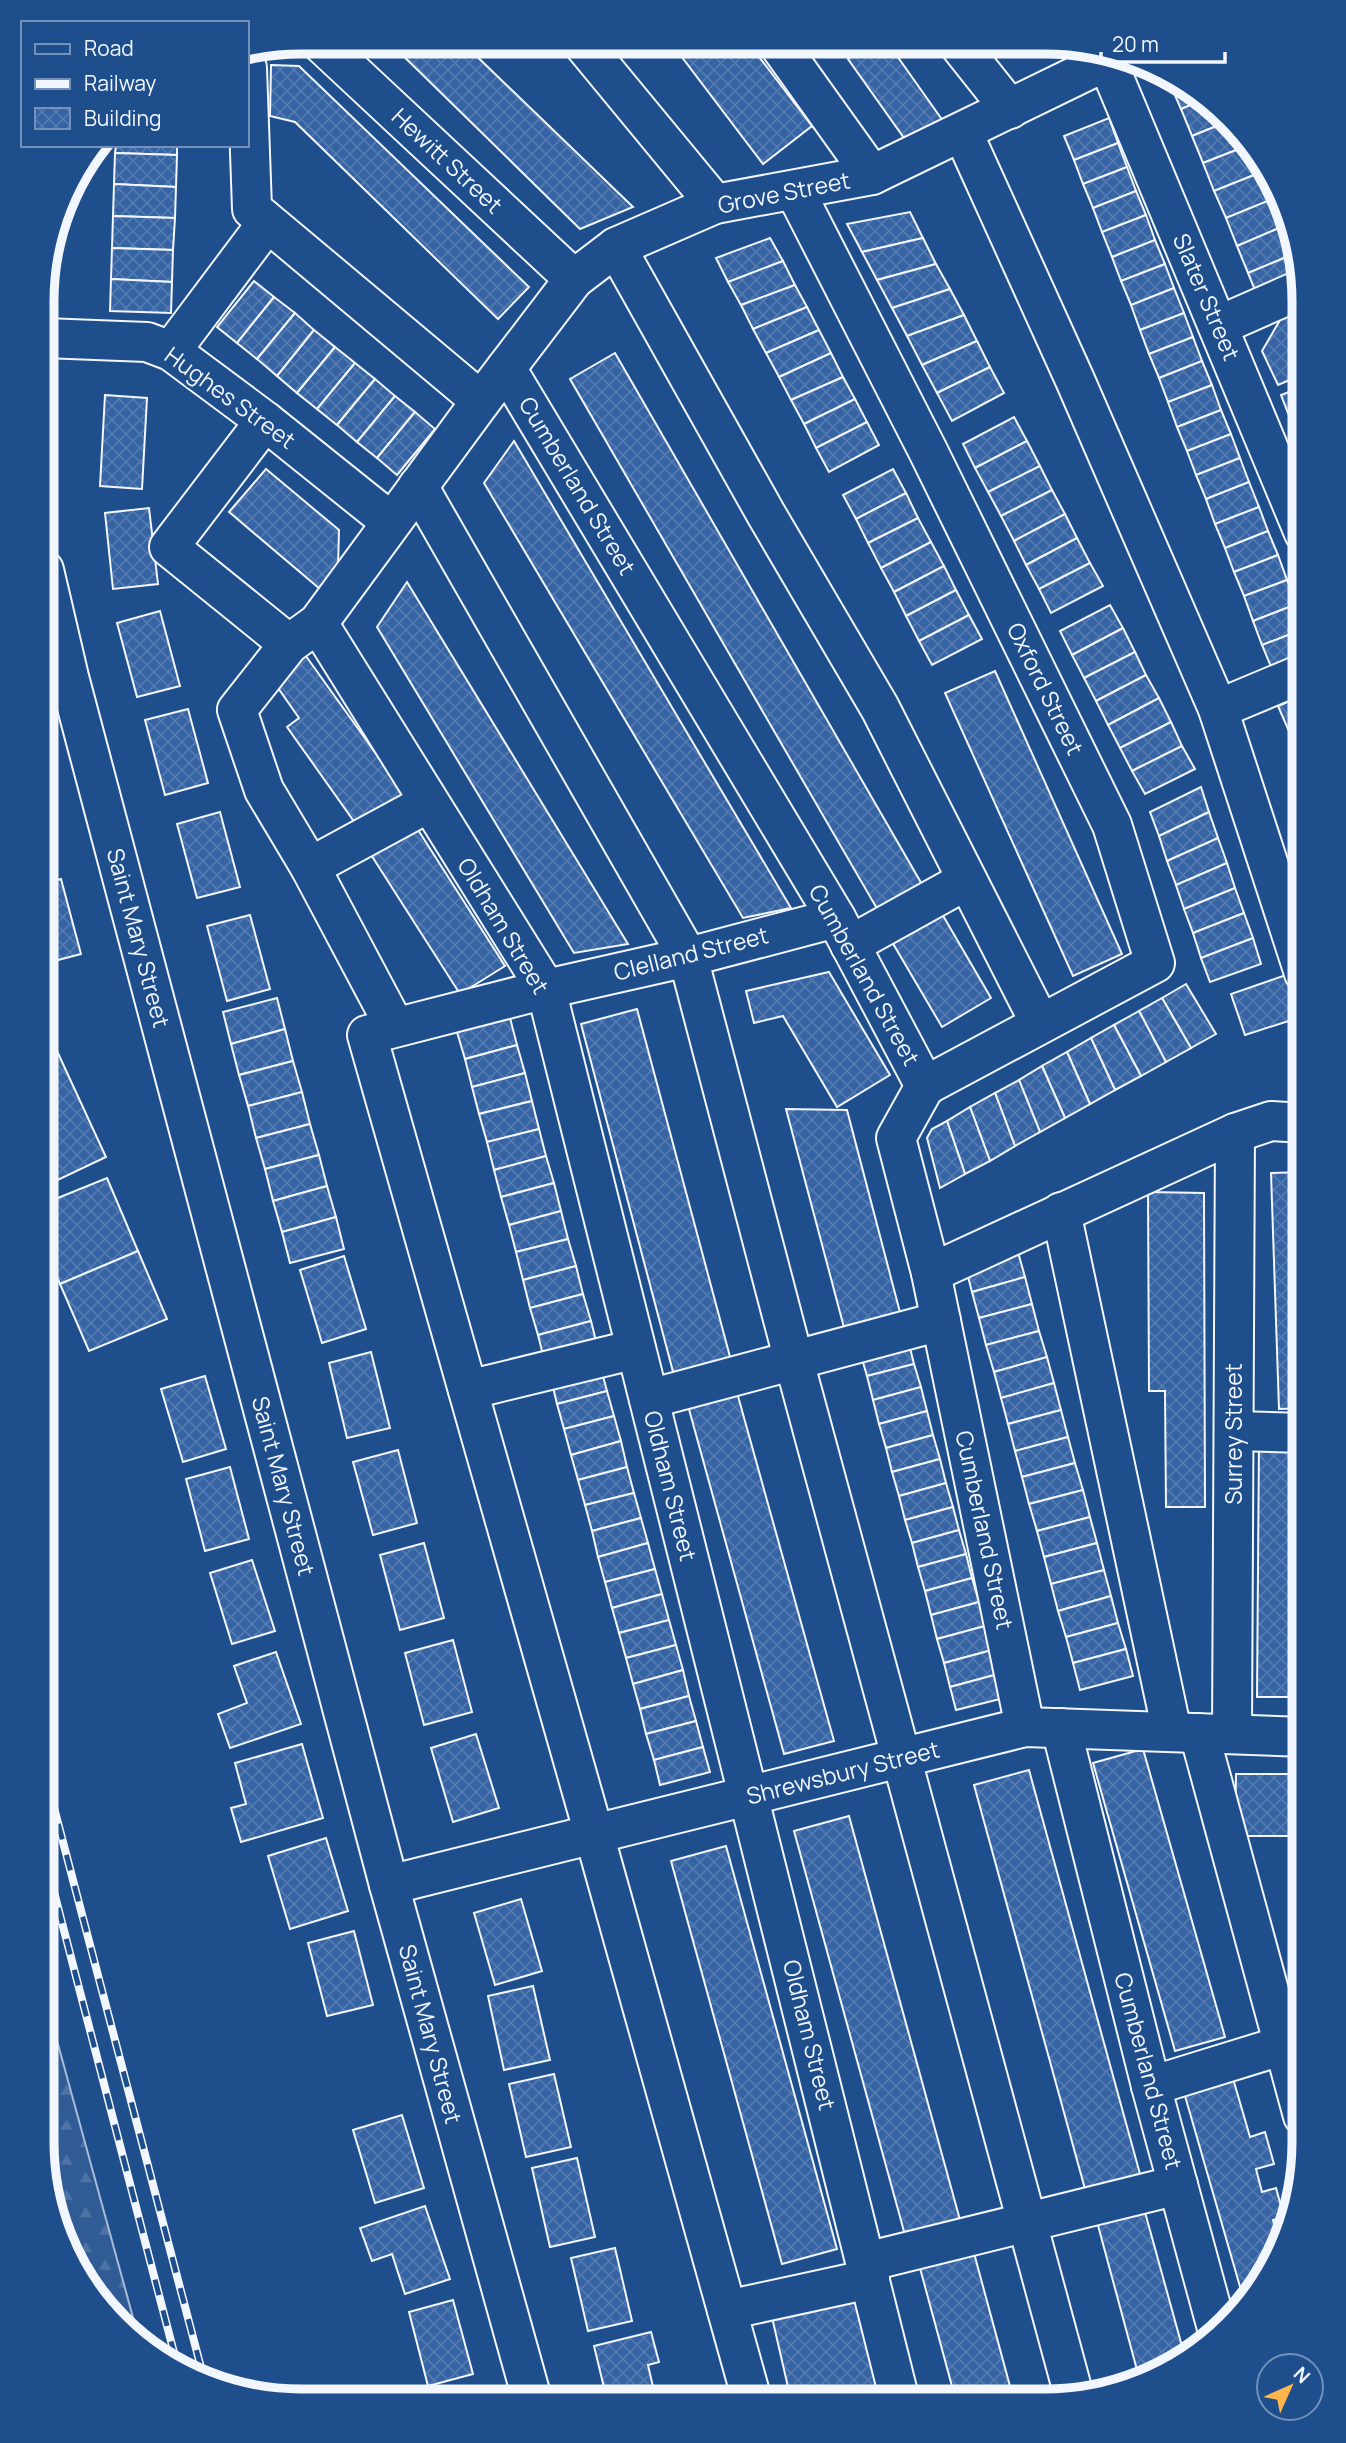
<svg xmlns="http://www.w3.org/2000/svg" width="1346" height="2443" font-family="Manrope,sans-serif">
	<defs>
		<pattern id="forest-firs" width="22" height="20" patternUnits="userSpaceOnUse" patternTransform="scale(1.75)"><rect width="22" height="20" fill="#305b95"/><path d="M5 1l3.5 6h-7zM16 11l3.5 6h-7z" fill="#4e73a5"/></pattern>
		<pattern id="building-cross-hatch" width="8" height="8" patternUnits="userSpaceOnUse" patternTransform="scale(1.75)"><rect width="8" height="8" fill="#3563a3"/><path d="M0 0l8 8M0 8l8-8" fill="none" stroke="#537ab1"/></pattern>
	</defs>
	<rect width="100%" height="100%" fill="#1f4e8c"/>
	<!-- forest -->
	<polygon fill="url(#forest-firs)" stroke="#a8bbd7" stroke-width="2" points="42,1986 140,2343 131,2337 86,2286 56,2225 42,2141"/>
	<!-- building -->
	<g fill="url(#building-cross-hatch)" stroke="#f2f6ff" stroke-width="2">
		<polygon points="390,43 463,43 633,207 580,229"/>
		<polygon points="672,44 750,45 812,126 763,164"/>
		<polygon points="867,46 890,46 943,121 909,145 848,59"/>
		<polygon points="271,65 299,66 529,287 498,319 295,122 270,116"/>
		<polygon points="1175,79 1205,99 1181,109 1169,82"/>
		<polygon points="1205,99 1215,106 1229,121 1192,136 1181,109"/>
		<polygon points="1109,118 1118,143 1074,160 1064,136"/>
		<polygon points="1229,121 1249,145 1203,163 1192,136"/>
		<polygon points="1118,143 1127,167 1083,184 1074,160"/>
		<polygon points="116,145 177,145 177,155 115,153"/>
		<polygon points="1249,145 1257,154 1264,171 1214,191 1203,163"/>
		<polygon points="115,153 177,155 176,187 114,184"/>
		<polygon points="1127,167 1136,191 1093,208 1083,184"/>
		<polygon points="1264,171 1275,198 1226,218 1214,191"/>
		<polygon points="114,184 176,187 175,218 113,216"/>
		<polygon points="1136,191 1146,215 1102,232 1093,208"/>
		<polygon points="1275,198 1286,225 1237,246 1226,218"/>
		<polygon points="910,212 923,238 862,252 847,224"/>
		<polygon points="1146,215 1155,240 1112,257 1102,232"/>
		<polygon points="113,216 175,218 173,250 112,248"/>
		<polygon points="1286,225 1296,253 1248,273 1237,246"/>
		<polygon points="770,238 783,261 728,282 716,258"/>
		<polygon points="923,238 936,264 877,280 862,252"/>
		<polygon points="1155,240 1165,264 1121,281 1112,257"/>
		<polygon points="112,248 173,250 172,282 111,279"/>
		<polygon points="1296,253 1301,283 1259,300 1248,273"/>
		<polygon points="783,261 795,285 741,305 728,282"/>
		<polygon points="936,264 950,289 892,308 877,280"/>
		<polygon points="1165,264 1174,288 1131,305 1121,281"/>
		<polygon points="111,279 172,282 171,313 110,311"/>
		<polygon points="254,281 274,297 237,343 217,327"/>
		<polygon points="795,285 807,307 753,329 741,305"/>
		<polygon points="1174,288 1184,313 1140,330 1131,305"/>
		<polygon points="950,289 964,315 907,336 892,308"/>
		<polygon points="274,297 295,313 257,359 237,343"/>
		<polygon points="1291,301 1304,302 1304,374 1278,385 1262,351"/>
		<polygon points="807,307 819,330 766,353 753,329"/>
		<polygon points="295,313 314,330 277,376 257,359"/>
		<polygon points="1184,313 1193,337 1149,354 1140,330"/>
		<polygon points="964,315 977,341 922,365 907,336"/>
		<polygon points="314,330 335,347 297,393 277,376"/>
		<polygon points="819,330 831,353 779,377 766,353"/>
		<polygon points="1193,337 1202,361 1159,378 1149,354"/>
		<polygon points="977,341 990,367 937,393 922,365"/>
		<polygon points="335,347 355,363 317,409 297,393"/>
		<polygon points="615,353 927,893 883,919 570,379"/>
		<polygon points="831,353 843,377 791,400 779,377"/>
		<polygon points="1202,361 1212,385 1168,402 1159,378"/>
		<polygon points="355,363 375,379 337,425 317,409"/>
		<polygon points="990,367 1004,393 952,421 937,393"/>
		<polygon points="843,377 855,399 804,424 791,400"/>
		<polygon points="375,379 395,396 357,442 337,425"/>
		<polygon points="1212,385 1221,410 1177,427 1168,402"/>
		<polygon points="1304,386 1304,454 1281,395"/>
		<polygon points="105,395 147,398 142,489 100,486"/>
		<polygon points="395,396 415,412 377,458 357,442"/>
		<polygon points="855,399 867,422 816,448 804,424"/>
		<polygon points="1221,410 1231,434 1187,451 1177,427"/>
		<polygon points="415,412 435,429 397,475 377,458"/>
		<polygon points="1014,417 1027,441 975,468 963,444"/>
		<polygon points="867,422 879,445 829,472 816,448"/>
		<polygon points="1231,434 1240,458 1196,475 1187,451"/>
		<polygon points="514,441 791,908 743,918 484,483"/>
		<polygon points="1027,441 1040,466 988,492 975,468"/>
		<polygon points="1240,458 1249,482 1206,499 1196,475"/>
		<polygon points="1040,466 1052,490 1001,516 988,492"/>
		<polygon points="266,469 339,530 338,567 320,589 229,512"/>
		<polygon points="893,469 906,493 856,519 843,495"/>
		<polygon points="1249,482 1259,507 1215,524 1206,499"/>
		<polygon points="1052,490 1065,514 1014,541 1001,516"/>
		<polygon points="906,493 918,518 868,543 856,519"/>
		<polygon points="1259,507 1268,531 1225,548 1215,524"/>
		<polygon points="149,508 158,584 113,589 105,513"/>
		<polygon points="1065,514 1077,538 1026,565 1014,541"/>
		<polygon points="918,518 931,542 881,568 868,543"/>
		<polygon points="1268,531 1278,555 1234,572 1225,548"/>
		<polygon points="1077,538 1090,563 1039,589 1026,565"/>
		<polygon points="931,542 944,566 894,592 881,568"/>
		<polygon points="1278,555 1287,580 1244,596 1234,572"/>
		<polygon points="1090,563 1103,586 1051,613 1039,589"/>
		<polygon points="944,566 956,590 906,616 894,592"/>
		<polygon points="1287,580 1297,604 1253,621 1244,596"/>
		<polygon points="407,582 628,944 574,953 377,627"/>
		<polygon points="956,590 969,615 919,641 906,616"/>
		<polygon points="1297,604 1304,629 1262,645 1253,621"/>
		<polygon points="1110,605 1123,628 1072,655 1060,631"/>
		<polygon points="160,611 180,686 137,697 117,623"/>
		<polygon points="969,615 982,639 932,665 919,641"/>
		<polygon points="1123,628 1135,652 1084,678 1072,655"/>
		<polygon points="1304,629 1304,657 1272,669 1262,645"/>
		<polygon points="303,652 405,794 358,827 287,727 299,718 276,685"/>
		<polygon points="1135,652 1146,675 1096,701 1084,678"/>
		<polygon points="995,671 1122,954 1073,976 945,693"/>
		<polygon points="1146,675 1159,698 1108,725 1096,701"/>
		<polygon points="1304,695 1304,723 1288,729 1278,706"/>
		<polygon points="1159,698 1171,722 1120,748 1108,725"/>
		<polygon points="188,709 208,783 165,795 145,720"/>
		<polygon points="1171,722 1182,746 1132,771 1120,748"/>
		<polygon points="1304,723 1304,751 1299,753 1288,729"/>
		<polygon points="1182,746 1195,769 1145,794 1132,771"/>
		<polygon points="1201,787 1209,812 1159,836 1150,812"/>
		<polygon points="220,812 240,887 197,898 177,824"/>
		<polygon points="1209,812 1218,838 1167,861 1159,836"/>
		<polygon points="44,819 53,856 43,859"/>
		<polygon points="413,822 505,966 460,994 368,850"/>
		<polygon points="1218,838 1227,863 1176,885 1167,861"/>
		<polygon points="1227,863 1235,888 1184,909 1176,885"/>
		<polygon points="61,879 81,954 43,964 43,884"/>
		<polygon points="1235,888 1244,913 1193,933 1184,909"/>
		<polygon points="938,907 991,998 942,1027 888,935"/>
		<polygon points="1244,913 1253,938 1201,958 1193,933"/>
		<polygon points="250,915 270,989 227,1001 207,926"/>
		<polygon points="1253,938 1261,964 1210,982 1201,958"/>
		<polygon points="829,972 890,1075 837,1107 783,1016 754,1023 746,991"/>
		<polygon points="1289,974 1304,1016 1245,1035 1231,994"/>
		<polygon points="1186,984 1216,1034 1191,1048 1162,998"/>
		<polygon points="277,998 285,1029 231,1044 223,1012"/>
		<polygon points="1162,998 1191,1048 1166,1062 1139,1011"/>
		<polygon points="637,1009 733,1368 676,1383 581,1024"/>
		<polygon points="1139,1011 1166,1062 1141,1076 1114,1025"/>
		<polygon points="510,1018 517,1045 465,1059 457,1032"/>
		<polygon points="1114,1025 1141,1076 1115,1090 1091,1038"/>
		<polygon points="285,1029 293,1061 239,1075 231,1044"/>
		<polygon points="1091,1038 1115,1090 1090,1104 1067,1052"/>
		<polygon points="517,1045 525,1073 472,1087 465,1059"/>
		<polygon points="57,1051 106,1157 43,1187 43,1057"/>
		<polygon points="1067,1052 1090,1104 1065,1118 1042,1066"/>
		<polygon points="293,1061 302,1092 248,1106 239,1075"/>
		<polygon points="1042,1066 1065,1118 1040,1132 1019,1080"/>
		<polygon points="525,1073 532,1101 479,1114 472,1087"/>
		<polygon points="1019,1080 1040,1132 1015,1146 995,1093"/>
		<polygon points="302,1092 310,1124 256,1138 248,1106"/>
		<polygon points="995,1093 1015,1146 990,1161 970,1107"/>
		<polygon points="532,1101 539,1129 487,1142 479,1114"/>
		<polygon points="970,1107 990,1161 965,1174 947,1121"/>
		<polygon points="786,1109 847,1110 902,1320 846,1335"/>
		<polygon points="947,1121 965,1174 940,1188 927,1138 932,1129"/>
		<polygon points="310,1124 319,1155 265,1169 256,1138"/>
		<polygon points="539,1129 546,1156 494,1170 487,1142"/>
		<polygon points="319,1155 327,1186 273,1201 265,1169"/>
		<polygon points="546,1156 554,1183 501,1197 494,1170"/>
		<polygon points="1304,1172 1304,1408 1279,1409 1271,1173"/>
		<polygon points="107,1178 138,1251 60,1284 43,1243 43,1204"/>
		<polygon points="554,1183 561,1211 509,1225 501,1197"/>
		<polygon points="327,1186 336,1217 282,1232 273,1201"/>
		<polygon points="1148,1192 1204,1193 1205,1507 1166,1507 1165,1391 1149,1391"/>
		<polygon points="561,1211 568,1239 516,1252 509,1225"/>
		<polygon points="336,1217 344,1249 290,1263 282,1232"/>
		<polygon points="568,1239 576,1266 523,1280 516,1252"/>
		<polygon points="1016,1245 1025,1277 972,1292 965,1265"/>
		<polygon points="138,1251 167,1319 89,1351 60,1284"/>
		<polygon points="344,1256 366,1329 322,1343 300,1270"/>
		<polygon points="576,1266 583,1294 530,1308 523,1280"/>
		<polygon points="1025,1277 1032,1304 979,1318 972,1292"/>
		<polygon points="583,1294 591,1321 538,1335 530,1308"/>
		<polygon points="1032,1304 1039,1331 986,1345 979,1318"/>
		<polygon points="591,1321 598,1349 545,1363 538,1335"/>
		<polygon points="1039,1331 1047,1357 994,1372 986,1345"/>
		<polygon points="908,1340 914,1364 867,1376 860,1352"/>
		<polygon points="371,1352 390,1428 347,1438 329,1363"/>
		<polygon points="1047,1357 1054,1383 1001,1398 994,1372"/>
		<polygon points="914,1364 921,1387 873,1400 867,1376"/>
		<polygon points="600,1365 607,1391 557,1404 551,1379"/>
		<polygon points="205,1376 226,1449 183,1462 161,1389"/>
		<polygon points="1054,1383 1061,1410 1008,1424 1001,1398"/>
		<polygon points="921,1387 927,1411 879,1424 873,1400"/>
		<polygon points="736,1389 834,1741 784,1754 687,1402"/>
		<polygon points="607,1391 614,1416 564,1429 557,1404"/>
		<polygon points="1061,1410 1068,1437 1015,1451 1008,1424"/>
		<polygon points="927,1411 933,1435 886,1448 879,1424"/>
		<polygon points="614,1416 621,1441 571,1455 564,1429"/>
		<polygon points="933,1435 940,1459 892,1472 886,1448"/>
		<polygon points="1068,1437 1075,1463 1022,1477 1015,1451"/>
		<polygon points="621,1441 627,1467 578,1480 571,1455"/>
		<polygon points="1259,1443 1304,1443 1304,1697 1257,1697"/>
		<polygon points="398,1450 417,1523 373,1535 353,1462"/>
		<polygon points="940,1459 946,1483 899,1496 892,1472"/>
		<polygon points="1075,1463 1083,1490 1029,1504 1022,1477"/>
		<polygon points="230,1467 249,1539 205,1551 186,1479"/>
		<polygon points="627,1467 634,1493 585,1505 578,1480"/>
		<polygon points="946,1483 953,1507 905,1520 899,1496"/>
		<polygon points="1083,1490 1090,1517 1037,1531 1029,1504"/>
		<polygon points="634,1493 641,1518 592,1531 585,1505"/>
		<polygon points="953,1507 959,1530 912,1543 905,1520"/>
		<polygon points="1090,1517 1097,1543 1044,1557 1037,1531"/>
		<polygon points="641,1518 648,1543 598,1557 592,1531"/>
		<polygon points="959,1530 966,1554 918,1567 912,1543"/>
		<polygon points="424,1543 444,1618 400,1630 380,1555"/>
		<polygon points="648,1543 655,1569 605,1582 598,1557"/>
		<polygon points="1097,1543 1104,1570 1051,1584 1044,1557"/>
		<polygon points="966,1554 972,1578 925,1591 918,1567"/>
		<polygon points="252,1560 275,1631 232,1644 210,1573"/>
		<polygon points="655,1569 662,1594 612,1608 605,1582"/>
		<polygon points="1104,1570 1111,1596 1058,1611 1051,1584"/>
		<polygon points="972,1578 979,1602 931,1615 925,1591"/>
		<polygon points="662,1594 669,1620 619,1633 612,1608"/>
		<polygon points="1111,1596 1118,1623 1066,1637 1058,1611"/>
		<polygon points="979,1602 985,1626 937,1639 931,1615"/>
		<polygon points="669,1620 676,1645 626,1658 619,1633"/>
		<polygon points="1118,1623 1126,1649 1073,1663 1066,1637"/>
		<polygon points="985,1626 992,1650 944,1663 937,1639"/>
		<polygon points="453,1640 472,1712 424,1725 405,1653"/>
		<polygon points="676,1645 683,1670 633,1684 626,1658"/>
		<polygon points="1126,1649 1133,1676 1080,1690 1073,1663"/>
		<polygon points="992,1650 998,1674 950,1687 944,1663"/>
		<polygon points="276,1652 301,1724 230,1748 218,1714 247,1703 234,1666"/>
		<polygon points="683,1670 689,1696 640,1709 633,1684"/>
		<polygon points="998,1674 1004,1698 956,1710 950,1687"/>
		<polygon points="689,1696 696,1721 646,1734 640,1709"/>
		<polygon points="696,1721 703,1747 654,1760 646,1734"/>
		<polygon points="476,1734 499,1808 453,1822 431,1748"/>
		<polygon points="302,1744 323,1818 241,1842 231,1808 246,1804 235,1763"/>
		<polygon points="703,1747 710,1772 660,1785 654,1760"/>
		<polygon points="1143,1749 1225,2037 1175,2051 1093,1763"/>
		<polygon points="1029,1770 1140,2174 1085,2189 974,1785"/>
		<polygon points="1236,1774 1304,1774 1304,1836 1235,1836"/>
		<polygon points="849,1816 960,2220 905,2235 794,1831"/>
		<polygon points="326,1838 348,1911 290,1929 268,1856"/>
		<polygon points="726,1846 837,2249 782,2264 671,1861"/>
		<polygon points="521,1899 542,1971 495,1985 474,1913"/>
		<polygon points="354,1931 373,2005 327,2016 308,1943"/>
		<rect x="1285" y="1983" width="18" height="22"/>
		<polygon points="533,1986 550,2060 504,2070 488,1996"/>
		<polygon points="554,2074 571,2147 526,2157 509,2084"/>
		<polygon points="1232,2075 1250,2137 1265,2132 1274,2164 1256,2169 1262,2192 1276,2188 1284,2217 1273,2220 1277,2236 1285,2235 1251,2299 1245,2304 1183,2089"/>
		<polygon points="402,2115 424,2188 375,2203 353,2130"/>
		<polygon points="577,2158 595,2237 550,2247 532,2168"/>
		<polygon points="1143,2205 1185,2357 1140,2381 1096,2218"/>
		<polygon points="425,2206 450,2279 405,2294 392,2254 372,2261 360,2228"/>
		<polygon points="971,2242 1014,2401 956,2401 917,2257"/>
		<polygon points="615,2248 632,2321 588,2331 571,2258"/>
		<polygon points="856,2293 880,2401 791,2400 771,2313"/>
		<polygon points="453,2300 473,2374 428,2386 409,2312"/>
		<polygon points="651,2332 659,2362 648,2365 656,2400 607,2400 594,2346"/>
	</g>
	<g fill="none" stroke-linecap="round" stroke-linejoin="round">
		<!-- minor casing -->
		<g stroke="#f2f6ff" stroke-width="42">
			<g id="minor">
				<polyline points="320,42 574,279"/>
				<polyline points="583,44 715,204"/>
				<polyline points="779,45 872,175"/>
				<polyline points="960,46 1010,109"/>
				<polyline points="1107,61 1304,533"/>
				<polyline points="247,68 252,209 481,401"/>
				<polyline points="963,133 1075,380 1218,709 1304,973"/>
				<polyline points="795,191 928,451 1112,825 1155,963 925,1086"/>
				<polyline points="616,247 766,514 880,708 1040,1023"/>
				<polyline points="1218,326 1302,289"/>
				<polyline points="44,338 147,342 171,351 265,421 391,522"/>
				<polyline points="171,351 267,223"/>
				<polyline points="506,368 836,918 925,1086"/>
				<polyline points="265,421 169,547 289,644"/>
				<polyline points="418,486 688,957 794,1361 1074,2396"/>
				<polyline points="44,570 69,677 389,1885 532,2399"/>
				<polyline points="318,623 546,989 900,2401"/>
				<polyline points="1218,709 1304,673"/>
				<polyline points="310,867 428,803"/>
				<polyline points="850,945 967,880"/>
				<polyline points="395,1027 310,867 264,790 237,710 289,644 318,623 481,401 574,279 616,247 715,204 872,175 1119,55"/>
				<polyline points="925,1086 896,1138 931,1273 1025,1727"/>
				<polyline points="1061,1212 1172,1732"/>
				<polyline points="931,1273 1235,1133 1271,1121 1304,1123"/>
				<polyline points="468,1390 636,1349"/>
				<polyline points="649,1399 941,1321"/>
				<polyline points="1235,1431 1304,1433"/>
				<polyline points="1061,1728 1151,2086 1218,2332"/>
				<polyline points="1199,1733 1303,2116"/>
				<polyline points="1232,1734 1235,1133"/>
				<polyline points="389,1885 1025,1727 1304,1737"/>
				<polyline points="1151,2086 1284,2045"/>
				<polyline points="866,2262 1178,2185"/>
				<polyline points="727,2310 870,2279"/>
				<polyline points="752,2400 594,1834 367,1035 546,989 688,957 836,918"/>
			</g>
		</g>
		<!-- minor -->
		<use href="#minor" stroke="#1f4e8c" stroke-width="38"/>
		<!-- rail casing -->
		<g stroke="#f2f6ff" stroke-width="8">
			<g id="rail">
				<polyline points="42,1762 204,2379"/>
				<polyline points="42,1846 178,2368"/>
			</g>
		</g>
		<!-- rail -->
		<use href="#rail" stroke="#1f4e8c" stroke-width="5" stroke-dasharray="16" stroke-linecap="butt"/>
	</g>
	<g text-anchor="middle" stroke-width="5" stroke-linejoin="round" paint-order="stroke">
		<!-- street labels -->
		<g font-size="23" fill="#f2f6ff" stroke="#1f4e8c">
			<text transform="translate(447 161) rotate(43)" y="8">Hewitt Street</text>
			<text transform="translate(784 193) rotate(-11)" y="8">Grove Street</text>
			<text transform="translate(1206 297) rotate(67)" y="8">Slater Street</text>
			<text transform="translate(230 398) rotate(36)" y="8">Hughes Street</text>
			<text transform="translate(577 486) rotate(59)" y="8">Cumberland Street</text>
			<text transform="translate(1045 689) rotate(64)" y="8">Oxford Street</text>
			<text transform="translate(503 926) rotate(59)" y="8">Oldham Street</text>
			<text transform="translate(138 938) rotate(75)" y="8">Saint Mary Street</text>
			<text transform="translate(691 954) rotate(-14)" y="8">Clelland Street</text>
			<text transform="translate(864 975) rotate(61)" y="8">Cumberland Street</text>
			<text transform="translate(1234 1434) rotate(-90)" y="8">Surrey Street</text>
			<text transform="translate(283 1486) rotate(75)" y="8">Saint Mary Street</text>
			<text transform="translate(670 1486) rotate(76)" y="8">Oldham Street</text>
			<text transform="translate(984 1530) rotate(78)" y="8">Cumberland Street</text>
			<text transform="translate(843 1773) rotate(-14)" y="8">Shrewsbury Street</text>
			<text transform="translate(430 2034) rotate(75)" y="8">Saint Mary Street</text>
			<text transform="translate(809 2035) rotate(76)" y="8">Oldham Street</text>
			<text transform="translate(1148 2071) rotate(75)" y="8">Cumberland Street</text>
		</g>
	</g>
	<!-- crop -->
	<path d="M0 0H1346V2443H0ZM301 54H1045A247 247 0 0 1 1292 301V2142A247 247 0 0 1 1045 2389H301A247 247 0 0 1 54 2142V301A247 247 0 0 1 301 54Z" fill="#1f4e8c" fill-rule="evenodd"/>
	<path fill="none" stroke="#f2f6ff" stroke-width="9" d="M301 54H1045A247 247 0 0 1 1292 301V2142A247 247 0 0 1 1045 2389H301A247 247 0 0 1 54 2142V301A247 247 0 0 1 301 54Z"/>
	<!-- legend -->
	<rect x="21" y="21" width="228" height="126" fill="#1f4e8c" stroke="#7391ba" stroke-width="2"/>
	<rect x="35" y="44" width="35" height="10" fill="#1f4e8c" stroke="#7391ba" stroke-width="2"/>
	<text x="84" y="56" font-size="21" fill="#f2f6ff">Road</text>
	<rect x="35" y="79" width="35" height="10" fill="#f2f6ff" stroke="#7391ba" stroke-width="2"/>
	<text x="84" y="91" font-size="21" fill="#f2f6ff">Railway</text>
	<rect x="35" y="108" width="35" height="21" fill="url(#building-cross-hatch)" stroke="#7391ba" stroke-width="2"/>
	<text x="84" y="126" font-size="21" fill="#f2f6ff">Building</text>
	<!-- north arrow -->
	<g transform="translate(1290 2387) rotate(45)"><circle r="33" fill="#1f4e8c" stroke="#7391ba" stroke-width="2"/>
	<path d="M0-5L12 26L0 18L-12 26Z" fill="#ffb74d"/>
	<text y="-10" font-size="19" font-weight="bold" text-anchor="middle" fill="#f2f6ff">N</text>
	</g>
	<!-- scale -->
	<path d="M1101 52v10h124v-10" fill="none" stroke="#f2f6ff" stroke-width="3.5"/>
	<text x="1112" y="52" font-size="21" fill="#f2f6ff" stroke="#1f4e8c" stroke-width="5" paint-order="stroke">20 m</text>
</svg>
